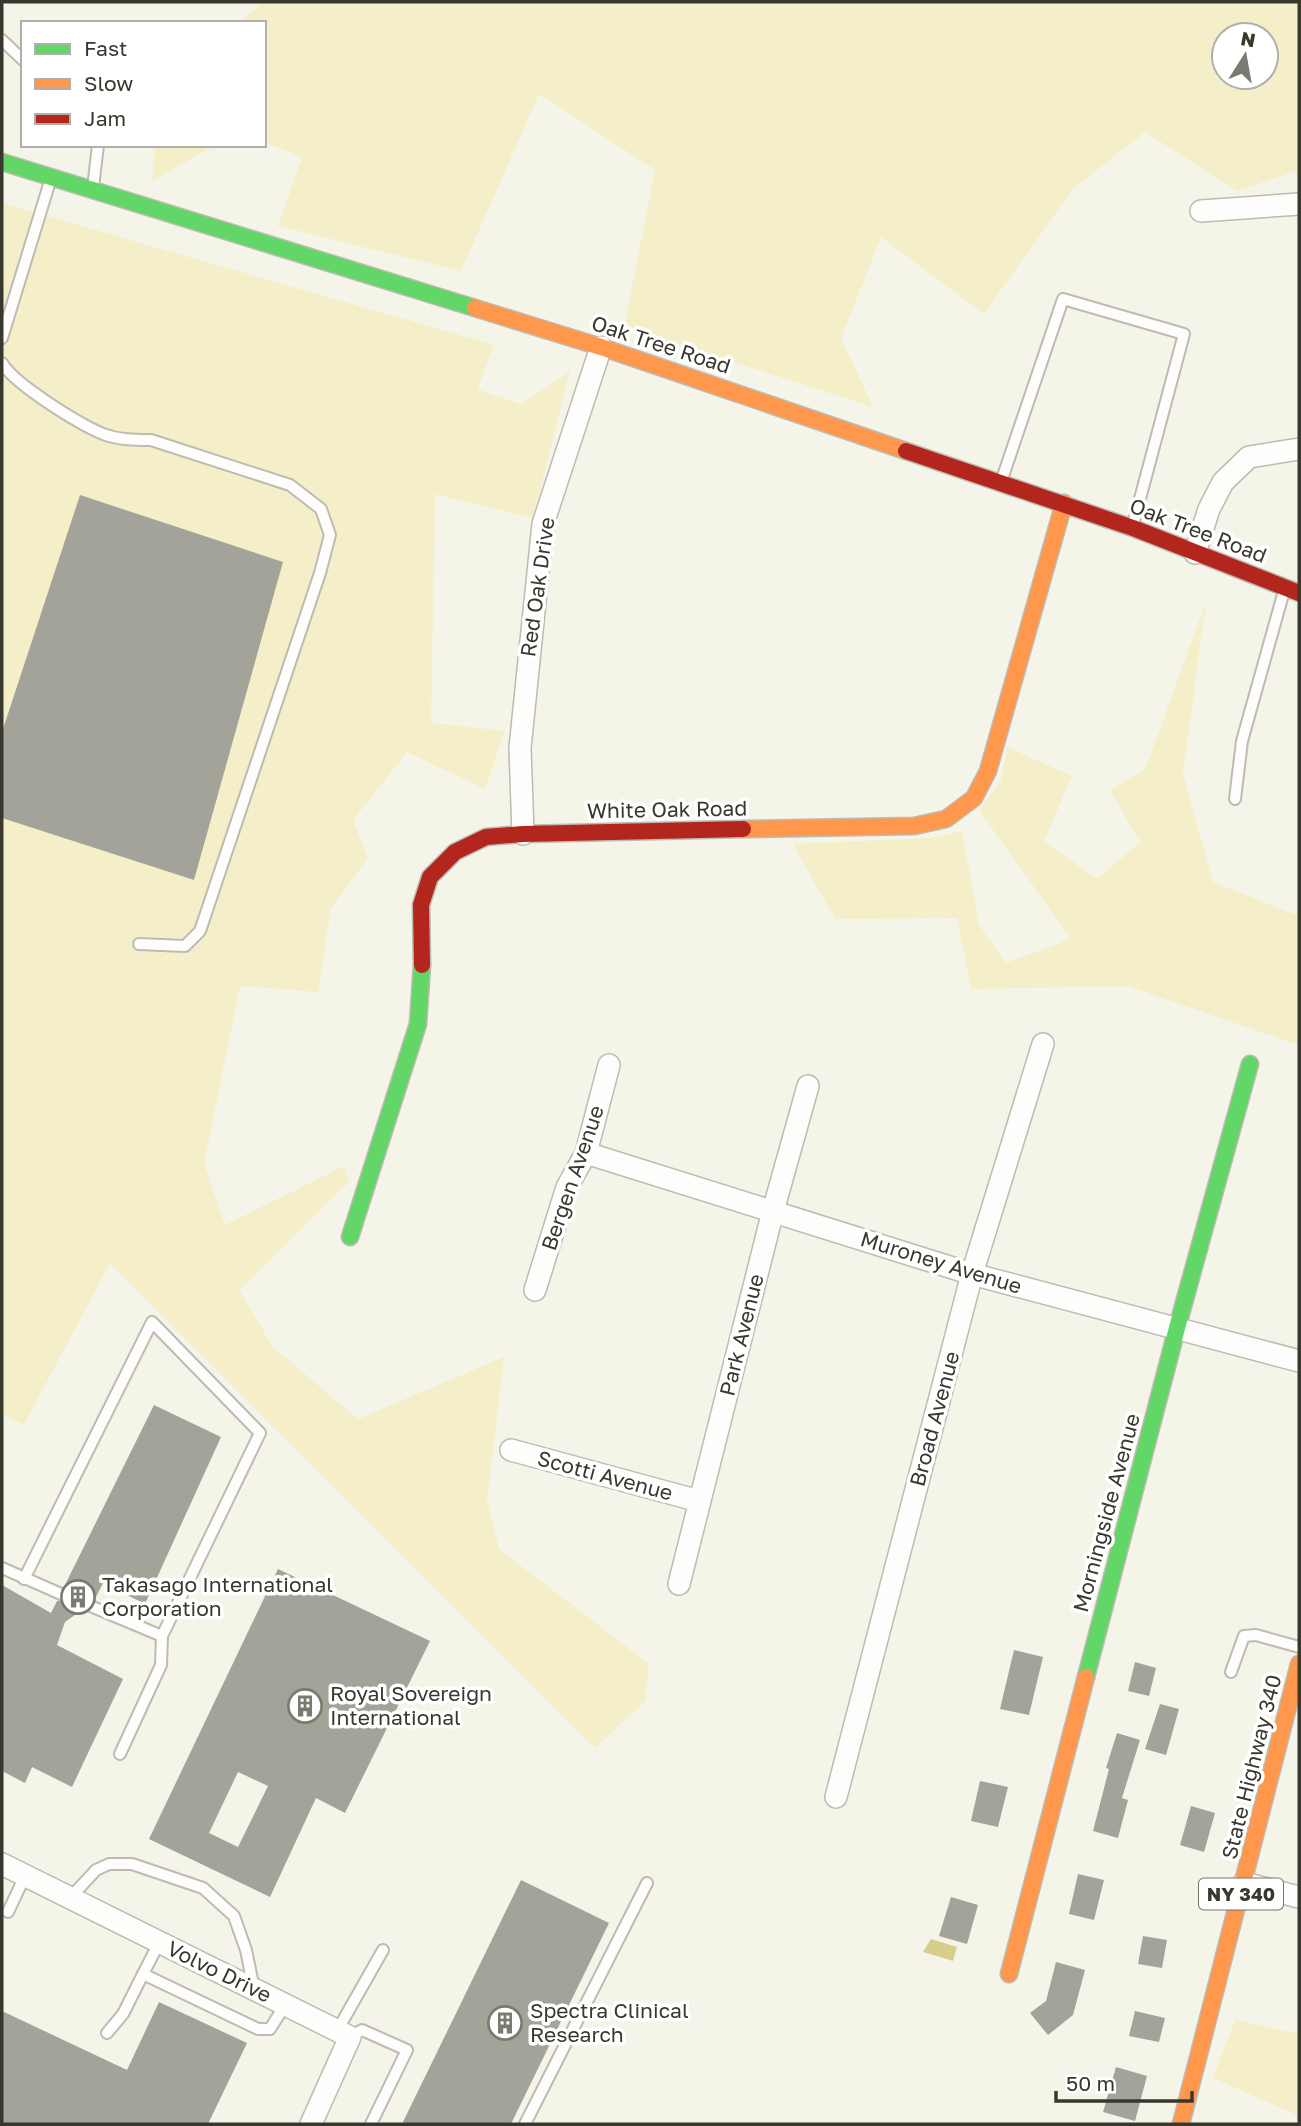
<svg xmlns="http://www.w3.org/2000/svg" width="1301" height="2126" font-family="'Golos Text',sans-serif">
	<rect width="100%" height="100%" fill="#f5f4e8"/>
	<!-- green -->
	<g fill="#f4efc9" fill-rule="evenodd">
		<path d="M 264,2 L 1299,2 L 1299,170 L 1237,191 L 1145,132 L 1073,189 L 984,314 L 881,237 L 841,338 L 873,407 L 624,327 L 655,170 L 539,94 L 461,271 L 278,226 L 302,157 L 264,142 L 264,23 L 238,23 ZM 1224,35 L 1266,35 L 1266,77 L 1224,77 Z"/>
		<polygon points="155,145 215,145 152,181"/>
		<polygon points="2,203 494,345 477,389 521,404 570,371 533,518 435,494 431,723 505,731 485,789 407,752 353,820 368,858 331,908 318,992 240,986 204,1164 225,1225 344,1166 349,1182 239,1290 273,1347 358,1419 504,1357 487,1500 499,1549 649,1664 645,1701 595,1748 110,1263 24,1425 2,1414"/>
		<polygon points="1206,602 1183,773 1213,882 1299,916 1299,1045 1127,986 971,989 957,918 835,919 793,844 931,838 962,831 979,925 1006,963 1071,939 979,810 1001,780 1007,747 1072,776 1044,841 1097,879 1140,842 1110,790 1145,770"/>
		<polygon points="1235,2020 1299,2034 1299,2116 1213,2078"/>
	</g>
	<!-- water -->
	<polygon fill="#d8ce8c" points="931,1939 957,1947 953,1961 923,1952"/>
	<!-- building -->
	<g fill="#a4a399" fill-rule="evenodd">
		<polygon points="80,495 283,562 194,880 2,818 2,732"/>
		<polygon points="154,1405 221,1437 145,1604 103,1583 95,1599 88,1597 83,1599 80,1605 82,1610 65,1622 57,1645 123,1679 72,1787 32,1767 25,1783 2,1771 2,1585 51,1613 57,1601 66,1600 69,1592 64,1587"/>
		<path d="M 278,1569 L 430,1641 L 345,1813 L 316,1798 L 270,1897 L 149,1839 ZM 238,1772 L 268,1786 L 238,1847 L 209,1833 Z"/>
		<polygon points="1014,1650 1043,1657 1029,1715 1000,1709"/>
		<polygon points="1135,1662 1156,1668 1149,1696 1128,1691"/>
		<polygon points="1160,1704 1179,1709 1166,1755 1145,1749"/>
		<polygon points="1117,1733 1140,1740 1122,1798 1128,1800 1118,1838 1093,1831 1109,1769 1106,1768"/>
		<polygon points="980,1781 1008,1787 998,1827 971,1821"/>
		<polygon points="1191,1806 1215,1813 1204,1852 1180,1845"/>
		<polygon points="1078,1874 1104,1880 1094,1920 1069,1914"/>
		<polygon points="521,1880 609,1923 511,2124 402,2124"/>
		<polygon points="951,1897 978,1905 967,1944 939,1936"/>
		<polygon points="1143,1936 1167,1940 1162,1968 1138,1964"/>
		<polygon points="1056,1962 1085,1970 1073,2015 1048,2035 1030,2013 1046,2001"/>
		<polygon points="159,2002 247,2043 208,2124 2,2124 2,2011 127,2070"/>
		<polygon points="1135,2011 1165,2018 1159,2042 1129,2036"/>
		<polygon points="1116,2067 1147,2076 1135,2121 1103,2112"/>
	</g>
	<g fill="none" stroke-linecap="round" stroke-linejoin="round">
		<!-- lane casing -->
		<g stroke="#bdbbb2" stroke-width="14">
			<g id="lane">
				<polyline points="2,40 23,60"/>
				<polyline points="93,188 98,145"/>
				<polyline points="2,338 51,178"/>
				<path d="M 2,363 C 14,384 79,424 103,434 C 119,440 134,440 151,440 L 290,485 L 321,509 L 330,535 L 320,573 L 200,931 L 185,946 L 139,944"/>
				<polyline points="1001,482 1063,299 1184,334 1133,525"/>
				<polyline points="1235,799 1242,741 1284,591"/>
				<polyline points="2,1568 61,1594"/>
				<polyline points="24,1579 152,1322 260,1433 162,1636 161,1665 120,1754"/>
				<polyline points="88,1605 162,1636"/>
				<polyline points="1231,1672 1244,1636 1256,1635 1299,1647"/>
				<polyline points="70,1898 96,1870 109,1864 132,1864 203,1888 234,1916 246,1950 254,1989"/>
				<polyline points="8,1912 25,1876"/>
				<polyline points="159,1943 143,1974 258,2029 270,2029 285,2005"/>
				<polyline points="337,2031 383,1950"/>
				<polyline points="107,2033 123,2014 143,1974"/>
				<polyline points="350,2037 362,2030 407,2050 371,2124"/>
				<polyline points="525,2124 647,1883"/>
			</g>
		</g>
		<!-- street casing -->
		<g stroke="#bdbbb2" stroke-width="24">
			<g id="street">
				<polyline points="1201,211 1299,204"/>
				<polyline points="1195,553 1209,509 1223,482 1249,457 1299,449"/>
				<polyline points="523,834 520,748 543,524 601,347"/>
				<polyline points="586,1153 972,1274 1299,1361"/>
				<polyline points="535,1290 567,1187 586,1153 609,1065"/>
				<polyline points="511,1450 699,1501"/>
				<polyline points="679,1584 773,1211 808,1086"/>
				<polyline points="836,1797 972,1274 1043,1044"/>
				<polyline points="2,1864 350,2037 311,2124"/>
				<polyline points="1244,1883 1299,1897"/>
			</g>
		</g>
		<!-- fast casing -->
		<g stroke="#bdbbb2" stroke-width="19">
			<g id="fast">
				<polyline points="2,162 475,308"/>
				<polyline points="350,1237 418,1024 422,965"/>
				<polyline points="1086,1677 1177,1328 1250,1064"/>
			</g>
		</g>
		<!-- slow casing -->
		<g stroke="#bdbbb2" stroke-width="19">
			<g id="slow">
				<polyline points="475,308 601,347 906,451"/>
				<polyline points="743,829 914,826 946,819 974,798 988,771 1064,503"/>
				<polyline points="1009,1974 1086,1677"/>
				<polyline points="1181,2124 1299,1664"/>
			</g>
		</g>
		<!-- jam casing -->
		<g stroke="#bdbbb2" stroke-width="19">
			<g id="jam">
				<polyline points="906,451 1133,528 1299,593"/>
				<polyline points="422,965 421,905 430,877 455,852 486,837 523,834 743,829"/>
			</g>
		</g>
		<!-- lane -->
		<use href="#lane" stroke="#fefdfc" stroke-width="10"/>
		<!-- street -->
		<use href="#street" stroke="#fefdfc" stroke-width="21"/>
		<!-- fast -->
		<use href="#fast" stroke="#63d668" stroke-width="16"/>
		<!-- slow -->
		<use href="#slow" stroke="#ff974d" stroke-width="16"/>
		<!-- jam -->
		<use href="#jam" stroke="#b3261e" stroke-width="16"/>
	</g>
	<!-- icons -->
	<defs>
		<g id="building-ring" transform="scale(1.75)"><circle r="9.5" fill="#fff" stroke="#7b7a70" stroke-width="1.5"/><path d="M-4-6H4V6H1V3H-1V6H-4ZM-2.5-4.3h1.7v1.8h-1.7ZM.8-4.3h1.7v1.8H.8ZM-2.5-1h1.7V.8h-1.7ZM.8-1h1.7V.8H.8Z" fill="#7b7a70"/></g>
	</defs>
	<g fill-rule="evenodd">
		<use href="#building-ring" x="78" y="1597"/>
		<use href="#building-ring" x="305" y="1706"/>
		<use href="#building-ring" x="505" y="2023"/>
	</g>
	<g text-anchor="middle" stroke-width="7" stroke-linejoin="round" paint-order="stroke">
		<!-- shield labels -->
		<rect fill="#fff" stroke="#74746d" stroke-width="2" x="1199" y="1878.5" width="84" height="31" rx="5"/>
		<g font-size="19" font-weight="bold" fill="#39382f">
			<text x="1241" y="1901">NY 340</text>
		</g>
		<!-- street labels -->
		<g font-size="21" fill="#39382f" stroke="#fff">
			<text transform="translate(661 345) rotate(18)" y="7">Oak Tree Road</text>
			<text transform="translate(1198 531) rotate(21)" y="7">Oak Tree Road</text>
			<text transform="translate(538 587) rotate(-82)" y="7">Red Oak Drive</text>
			<text transform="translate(667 810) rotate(-1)" y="7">White Oak Road</text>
			<text transform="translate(573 1178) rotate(-71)" y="7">Bergen Avenue</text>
			<text transform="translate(941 1263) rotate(17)" y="7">Muroney Avenue</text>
			<text transform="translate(742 1335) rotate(-76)" y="7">Park Avenue</text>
			<text transform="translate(935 1419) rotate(-75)" y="7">Broad Avenue</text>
			<text transform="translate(605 1476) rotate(15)" y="7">Scotti Avenue</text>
			<text transform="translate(1107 1513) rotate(-75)" y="7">Morningside Avenue</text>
			<text transform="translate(1252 1767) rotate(-76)" y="7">State Highway 340</text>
			<text transform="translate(219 1972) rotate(26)" y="7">Volvo Drive</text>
		</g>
		<!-- poi labels -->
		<g font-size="21" fill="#39382f" stroke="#fff" text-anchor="start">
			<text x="102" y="1592">Takasago International<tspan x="102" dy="24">Corporation</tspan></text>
			<text x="330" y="1701">Royal Sovereign<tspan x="330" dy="24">International</tspan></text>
			<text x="530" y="2018">Spectra Clinical<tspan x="530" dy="24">Research</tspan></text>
		</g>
	</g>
	<!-- border -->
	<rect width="1301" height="2126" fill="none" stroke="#39382f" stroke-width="7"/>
	<!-- legend -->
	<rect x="21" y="21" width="245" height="126" fill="#ffffff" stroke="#b0afac" stroke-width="2"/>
	<rect x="35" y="44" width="35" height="10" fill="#63d668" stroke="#b0afac" stroke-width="2"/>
	<text x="84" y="56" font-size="21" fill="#39382f">Fast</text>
	<rect x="35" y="79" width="35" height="10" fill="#ff974d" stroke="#b0afac" stroke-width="2"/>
	<text x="84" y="91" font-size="21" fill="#39382f">Slow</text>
	<rect x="35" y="114" width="35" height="10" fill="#b3261e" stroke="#b0afac" stroke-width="2"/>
	<text x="84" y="126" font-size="21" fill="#39382f">Jam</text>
	<!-- north arrow -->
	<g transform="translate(1245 56) rotate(11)"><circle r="33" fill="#ffffff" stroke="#b0afac" stroke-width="2"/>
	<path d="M0-5L12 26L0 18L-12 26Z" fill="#7b7a70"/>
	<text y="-10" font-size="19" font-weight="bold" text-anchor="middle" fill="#39382f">N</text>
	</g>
	<!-- scale -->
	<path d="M1056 2091v10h136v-10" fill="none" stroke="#39382f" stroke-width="3.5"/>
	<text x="1066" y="2091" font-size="21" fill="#39382f" stroke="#ffffff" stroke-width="5" paint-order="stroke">50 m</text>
</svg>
